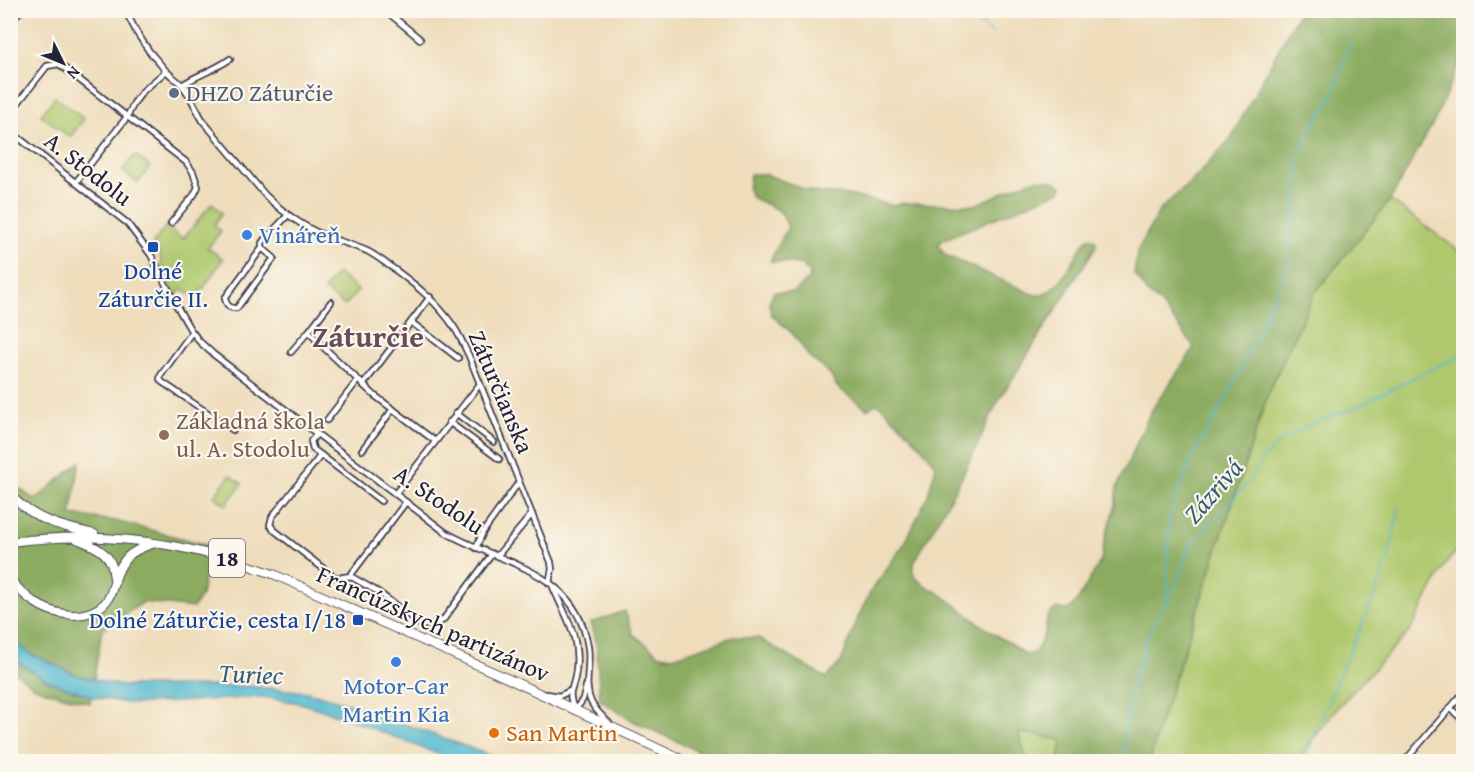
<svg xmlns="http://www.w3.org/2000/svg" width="1474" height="772" font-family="'Gentium Book Plus',serif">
	<rect width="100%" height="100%" fill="#fbf7ec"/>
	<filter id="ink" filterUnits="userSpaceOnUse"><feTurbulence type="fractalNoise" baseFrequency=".0167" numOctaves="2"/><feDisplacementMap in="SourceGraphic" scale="12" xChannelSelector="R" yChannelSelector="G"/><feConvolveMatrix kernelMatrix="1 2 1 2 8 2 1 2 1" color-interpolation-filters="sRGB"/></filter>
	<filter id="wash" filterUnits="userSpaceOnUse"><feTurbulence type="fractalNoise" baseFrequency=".008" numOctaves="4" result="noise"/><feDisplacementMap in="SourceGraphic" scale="24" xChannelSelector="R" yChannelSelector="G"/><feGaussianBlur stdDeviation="1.35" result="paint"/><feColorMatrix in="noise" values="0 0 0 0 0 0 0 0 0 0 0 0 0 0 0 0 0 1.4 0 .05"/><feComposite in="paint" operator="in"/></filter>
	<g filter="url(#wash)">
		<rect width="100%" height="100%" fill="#eedcba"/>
		<!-- green -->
		<g fill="#afc86d" stroke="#687554" stroke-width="1.5">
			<polygon points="55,97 84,119 70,137 41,115"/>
			<polygon points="135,155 150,167 138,183 122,171"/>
			<polygon points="1390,200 1463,254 1463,542 1445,565 1410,631 1337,708 1307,747 1300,761 1150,762 1156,736 1269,391 1314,294"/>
			<polygon points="212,203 222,213 214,225 221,231 208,248 223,259 203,289 193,297 182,288 176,296 161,267 161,258 153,243 166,226 183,239"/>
			<polygon points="337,273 358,290 345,306 324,290"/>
			<polygon points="230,475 242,484 226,505 214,496"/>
			<polygon points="1018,732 1063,740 1059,761 1027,761"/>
		</g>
		<!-- forest -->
		<g fill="#8bac60" stroke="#56674e" stroke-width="1.5">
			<path d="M 1300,10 L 1463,11 L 1463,55 L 1435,120 L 1390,200 L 1314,294 L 1269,391 L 1156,736 L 1150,761 L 1059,761 L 1062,740 L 1018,732 L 1027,761 L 719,761 L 631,720 L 600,700 L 596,640 L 591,623 L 625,611 L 633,634 L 660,655 L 673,657 L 733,637 L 758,638 L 826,678 L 841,662 L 860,613 L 871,591 L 905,543 L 928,495 L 936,467 C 925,447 897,422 880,405 L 876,404 L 867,409 L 837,387 L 829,373 L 809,357 L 794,335 L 771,314 L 769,302 L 774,292 L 793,292 L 809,279 L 810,273 L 801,264 L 770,261 L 788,227 L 780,211 L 753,198 L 748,190 L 750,174 L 765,174 L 812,192 L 848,195 L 891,205 L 904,203 L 974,205 C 999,198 1037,166 1062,186 L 1060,191 L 942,240 L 938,245 L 945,255 L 1035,295 C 1062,295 1073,255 1088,238 L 1092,238 L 1096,241 L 1096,246 L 997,403 L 961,479 L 915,561 C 912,568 911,572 916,578 C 923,586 935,590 943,596 C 966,612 986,631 1011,644 C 1017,648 1023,656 1031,654 C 1038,651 1043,638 1045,631 C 1047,627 1045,622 1047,618 C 1050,613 1053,611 1057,608 L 1064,610 L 1069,609 L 1078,600 L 1101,560 L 1106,535 L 1115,505 L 1117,487 L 1151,411 L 1193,350 L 1193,345 L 1161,304 L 1146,292 L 1141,282 L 1134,274 L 1138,250 L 1159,211 L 1197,176 L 1231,138 Z"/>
			<polygon points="80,462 71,515 115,521 208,545 207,562 201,596 193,608 144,602 102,630 90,703 46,691 33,686 11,669 10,473 15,485 35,500"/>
		</g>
		<!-- water -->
		<polygon fill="#4fb7ce" stroke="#386c84" stroke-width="1.5" points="11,638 29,653 77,675 121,686 247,686 308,692 353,705 505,761 455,761 341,716 300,703 264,697 133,704 93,697 48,681 11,658"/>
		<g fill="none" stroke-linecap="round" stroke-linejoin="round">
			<!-- stream -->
			<g stroke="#4fb7ce" stroke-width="1.5">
				<polyline points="962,10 993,33"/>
				<polyline points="10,12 12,10"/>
				<polyline points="1167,601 1169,519 1190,461 1218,413 1249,354 1291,256 1291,234 1297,197 1299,157 1307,136 1334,93 1350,42"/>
				<polyline points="1121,762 1124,751 1127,713 1134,680 1146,641 1154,623 1177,583 1186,554 1191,543 1217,517 1252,478 1264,457 1282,440 1314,423 1354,408 1427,371 1464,354"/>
				<polyline points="1301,762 1308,752 1340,673 1372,602 1389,556 1399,507"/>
			</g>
		</g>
	</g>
	<g filter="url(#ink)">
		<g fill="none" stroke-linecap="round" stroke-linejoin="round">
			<!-- street casing -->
			<g stroke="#413e4e" stroke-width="8">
				<g id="street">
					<path d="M 125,10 L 137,33 L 149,51 L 166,71 L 182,85 L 189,95 L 203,121 L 266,196 C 283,212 301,226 323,235 C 338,241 353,245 367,251 C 377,256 385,263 394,269 C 417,286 438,303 454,327 C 460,336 464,346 469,356 L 551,562 L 552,569 L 549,583"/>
					<polyline points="385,10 420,39"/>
					<polyline points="10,20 22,10"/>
					<path d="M 182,85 C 197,75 215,70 230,59"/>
					<polyline points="10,113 47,66 59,64 186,162 193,172 198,187 194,195 171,223"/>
					<path d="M 10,131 L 127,223 L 151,255 L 175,303 L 190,329 L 199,341 L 213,354 L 445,532 C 502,565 576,569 588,647 C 591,665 583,685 591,702 C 595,710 603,717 609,723"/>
					<polyline points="76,182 127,117 134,103 143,91 166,71"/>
					<path d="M 262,248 L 274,258 L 237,308 C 230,309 226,305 225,298 L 262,248 L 262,243 L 265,239 L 288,215"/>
					<polyline points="411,322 458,358"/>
					<polyline points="309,331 317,341 374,395 435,441"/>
					<polyline points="192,332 161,375 160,379 162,382 233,430"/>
					<polyline points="291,352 309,331 331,302"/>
					<polyline points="363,385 430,297"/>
					<polyline points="456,413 494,442"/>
					<polyline points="327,420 358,380"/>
					<polyline points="449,422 499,459"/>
					<polyline points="317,434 311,441 313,449 381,501"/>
					<polyline points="362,450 393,409"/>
					<polyline points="321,455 272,517 270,525 274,530 333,576 339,578 350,576 406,502"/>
					<polyline points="395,494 480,384"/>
					<polyline points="476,548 483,532 519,482"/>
					<polyline points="497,556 532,514"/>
					<path d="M 350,576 L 378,592 L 420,624 C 430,627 435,625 443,620 L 492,554"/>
					<path d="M 553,587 C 561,607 574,626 576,649 C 577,658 577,668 575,677 C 572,693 567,691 574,709 C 583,703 584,697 586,686"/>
					<polyline points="547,694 559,696 570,691"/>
					<polyline points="1450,708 1464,721"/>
					<polyline points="1404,762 1464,692"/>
				</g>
			</g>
			<!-- primary casing -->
			<g stroke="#413e4e" stroke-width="10">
				<g id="primary">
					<path d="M 10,495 C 36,521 60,526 94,534"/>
					<path d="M 77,539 C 91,545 107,550 112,566 C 113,571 113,576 115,581"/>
					<path d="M 10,542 C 103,530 186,542 273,574 L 500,675 L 687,762"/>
					<path d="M 10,579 C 17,588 25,596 34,602 C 53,615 85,622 104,604 C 110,598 112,591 114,583 C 122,557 130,551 155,543"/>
				</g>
			</g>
			<!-- street -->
			<use href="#street" stroke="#fff" stroke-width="4.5"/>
			<!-- primary -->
			<use href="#primary" stroke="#fff" stroke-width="8"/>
		</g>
	</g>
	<!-- markers -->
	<circle fill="#5c6f8a" stroke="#fbf7ec" stroke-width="2" cx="174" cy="93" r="6"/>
	<g fill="#3f7fe0" stroke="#fbf7ec" stroke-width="2">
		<circle cx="247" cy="235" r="6"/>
		<circle cx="396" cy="662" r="6"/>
	</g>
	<g fill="#1a4fb4" stroke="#fbf7ec" stroke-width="2">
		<rect x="147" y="241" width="12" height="12" rx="3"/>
		<rect x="352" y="614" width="12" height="12" rx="3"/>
	</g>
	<circle fill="#8d6e63" stroke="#fbf7ec" stroke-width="2" cx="164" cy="435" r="6"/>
	<circle fill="#e8710a" stroke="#fbf7ec" stroke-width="2" cx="494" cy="733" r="6"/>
	<g text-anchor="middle" stroke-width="4.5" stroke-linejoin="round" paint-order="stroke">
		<!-- shield labels -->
		<rect fill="#fbf7ec" stroke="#636270" stroke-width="1.5" x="209" y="539" width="36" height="38" rx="4.5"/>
		<g font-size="22" font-weight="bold" fill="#22223b">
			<text x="227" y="566">18</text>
		</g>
		<!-- service labels -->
		<g font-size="24" fill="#4e5e75" stroke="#fbf7ec" text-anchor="start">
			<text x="186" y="101">DHZO Záturčie</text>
		</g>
		<!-- street labels -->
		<g font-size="24" fill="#22223b" stroke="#fbf7ec">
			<text transform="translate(88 169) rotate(38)" y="8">A. Stodolu</text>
			<text transform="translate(501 392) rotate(67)" y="8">Záturčianska</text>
			<text transform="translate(439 500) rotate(34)" y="8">A. Stodolu</text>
			<text transform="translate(433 624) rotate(24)" y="8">Francúzskych partizánov</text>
		</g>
		<!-- shop labels -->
		<g font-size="24" fill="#366cbe" stroke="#fbf7ec" text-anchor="start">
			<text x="259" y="243">Vináreň</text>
			<text x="396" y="694" text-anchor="middle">Motor-Car<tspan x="396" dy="28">Martin Kia</tspan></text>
		</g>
		<!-- transit labels -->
		<g font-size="24" fill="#164399" stroke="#fbf7ec">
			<text x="153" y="279">Dolné<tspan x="153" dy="28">Záturčie II.</tspan></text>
			<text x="346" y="628" text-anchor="end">Dolné Záturčie, cesta I/18</text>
		</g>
		<!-- education labels -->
		<g font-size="24" fill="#785e54" stroke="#fbf7ec" text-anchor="start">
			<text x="176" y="429">Základná škola<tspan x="176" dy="28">ul. A. Stodolu</tspan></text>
		</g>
		<!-- food labels -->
		<g font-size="24" fill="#c56008" stroke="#fbf7ec" text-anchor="start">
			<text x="506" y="741">San Martin</text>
		</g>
		<!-- water labels -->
		<g font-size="26" font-style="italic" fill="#345e76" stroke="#fbf7ec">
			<text transform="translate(1213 491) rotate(-49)" y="9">Zázrivá</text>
			<text transform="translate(251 674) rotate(2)" y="9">Turiec</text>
		</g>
		<!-- district labels -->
		<g font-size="30" font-weight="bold" fill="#6b4d5a" stroke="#fbf7ec">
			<text x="368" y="347">Záturčie</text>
		</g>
	</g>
	<!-- margin -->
	<rect width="1474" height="772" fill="none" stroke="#fbf7ec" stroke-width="36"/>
	<!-- north arrow -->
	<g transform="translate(63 63) rotate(133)" stroke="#fbf7ec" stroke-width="4.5" paint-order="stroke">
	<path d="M0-4.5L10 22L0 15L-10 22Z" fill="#22223b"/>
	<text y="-9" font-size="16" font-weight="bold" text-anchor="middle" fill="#22223b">N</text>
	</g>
</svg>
